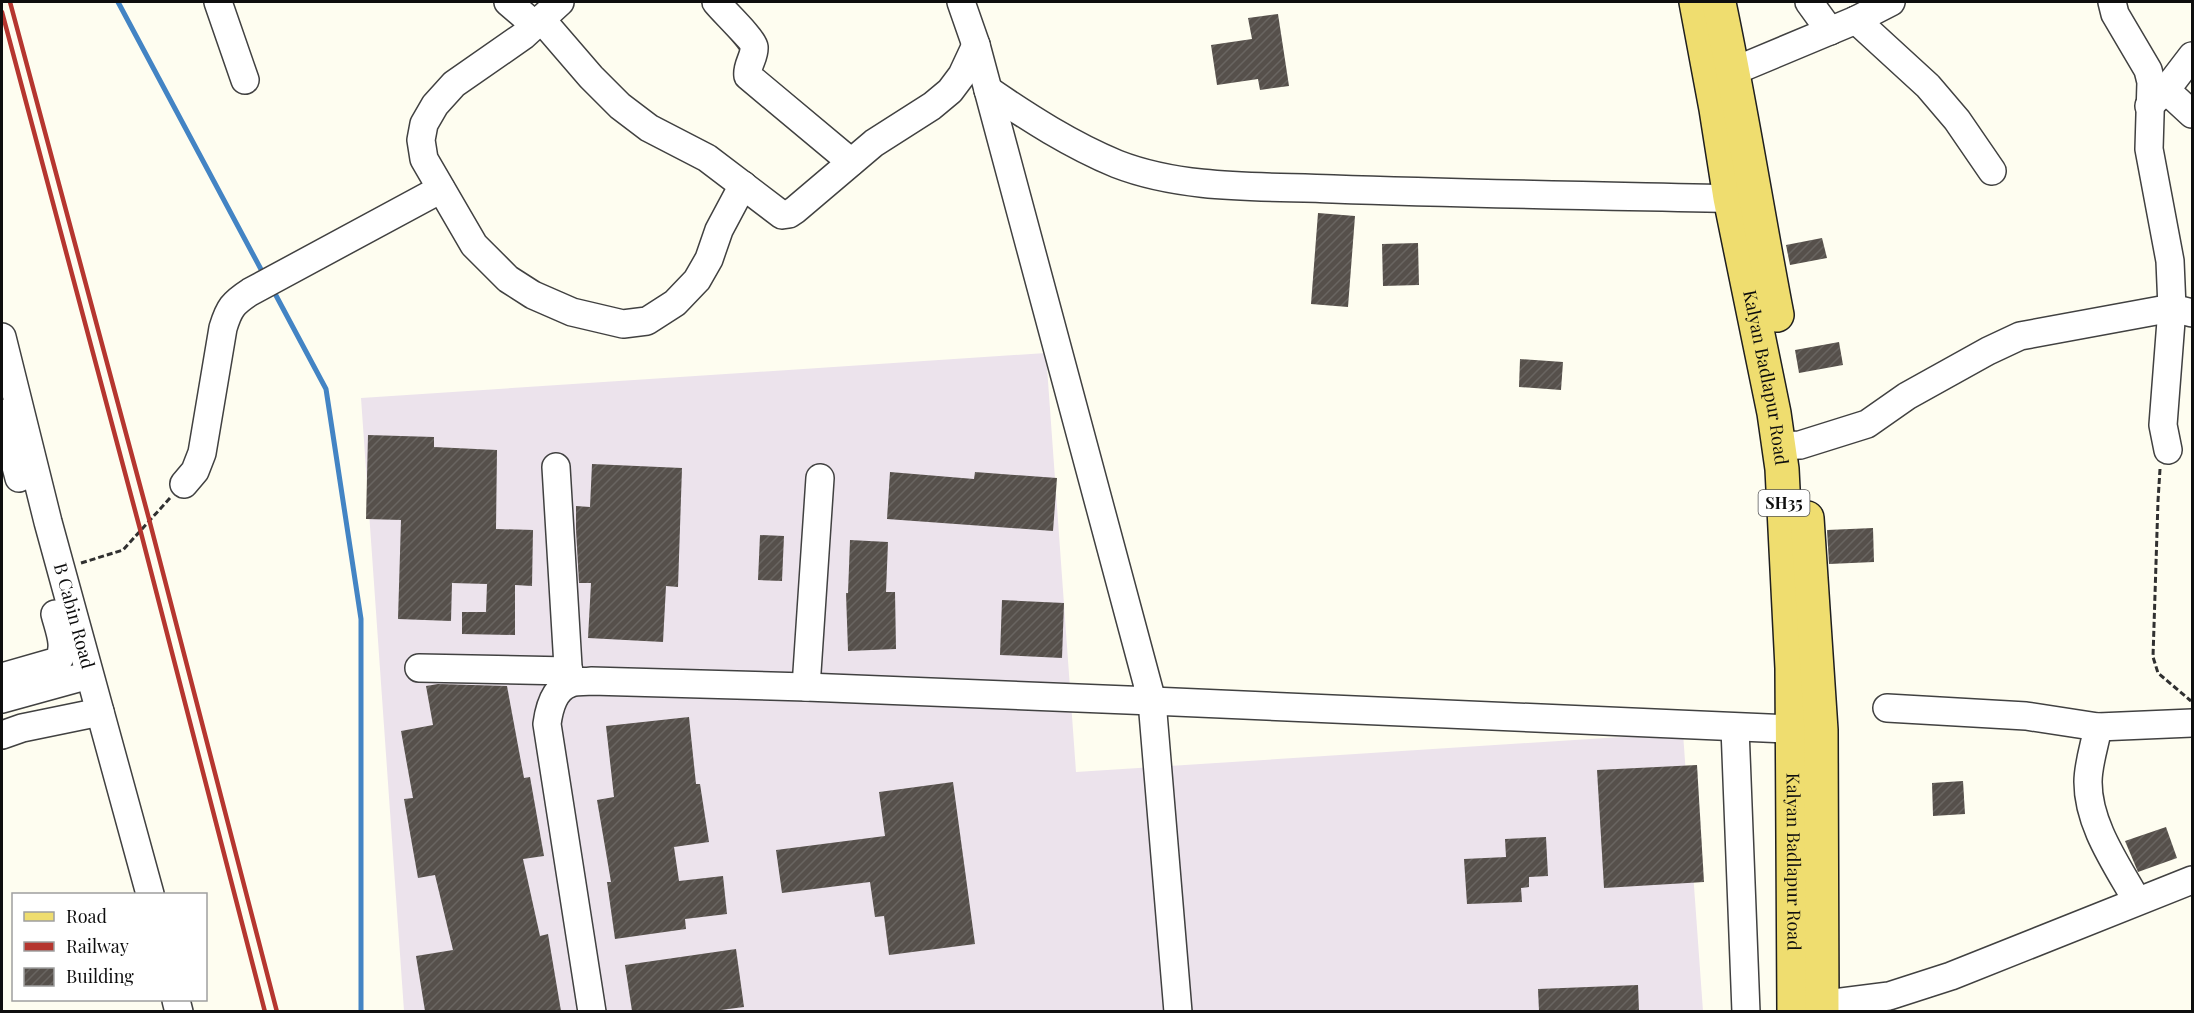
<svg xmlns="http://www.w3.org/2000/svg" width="2194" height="1013" font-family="'Playfair Display',serif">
	<defs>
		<pattern id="building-hatch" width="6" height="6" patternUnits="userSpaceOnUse" patternTransform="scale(1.5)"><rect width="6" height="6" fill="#56504b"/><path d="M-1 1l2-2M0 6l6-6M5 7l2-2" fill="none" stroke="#696561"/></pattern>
	</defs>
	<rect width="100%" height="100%" fill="#fefdf0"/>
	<!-- industrial -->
	<polygon fill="#ece3ec" points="1046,353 1076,772 1683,733 1703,1011 404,1011 361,398"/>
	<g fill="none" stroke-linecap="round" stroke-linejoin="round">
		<!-- stream -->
		<g stroke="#4384c4" stroke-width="5">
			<polyline points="118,2 264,275"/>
			<polyline points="272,288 326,389 361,619 361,1012"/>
		</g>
	</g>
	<!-- building -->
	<g fill="url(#building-hatch)">
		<polygon points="1278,14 1289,86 1260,90 1258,79 1217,85 1211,45 1252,39 1248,18"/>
		<polygon points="1318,213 1355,216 1348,307 1311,304"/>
		<polygon points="1822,238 1827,258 1790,265 1786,245"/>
		<polygon points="1418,243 1419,285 1383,286 1382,244"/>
		<polygon points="1839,342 1843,365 1799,373 1795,350"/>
		<polygon points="1520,359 1563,362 1561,390 1519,387"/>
		<polygon points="368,435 434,437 434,447 497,450 496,529 533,530 532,586 515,585 515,635 462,634 462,612 486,612 487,584 452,583 451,621 398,619 401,520 366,519"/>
		<polygon points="592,464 682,468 678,587 666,586 663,642 588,638 591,583 579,583 576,530 576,506 590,507"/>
		<polygon points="890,472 974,479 975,472 1057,478 1053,531 887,519"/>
		<polygon points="1873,528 1874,562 1829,564 1827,530"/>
		<polygon points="760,535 784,536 782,581 758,580"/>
		<polygon points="850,540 888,542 886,592 895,592 896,649 848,651 846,593 848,593"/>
		<polygon points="1002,600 1064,603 1062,658 1000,655"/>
		<polygon points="438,684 507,686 524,778 530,777 544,856 523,859 540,936 548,934 561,1011 425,1011 416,956 453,950 435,875 418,878 404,799 413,798 401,731 433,725 426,686"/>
		<polygon points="689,717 696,784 700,784 709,842 674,847 679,881 723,876 727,914 685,919 686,929 615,939 607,882 611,882 597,800 614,797 606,726"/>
		<polygon points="1697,765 1704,882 1604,888 1597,770"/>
		<polygon points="1963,781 1965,814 1933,816 1932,783"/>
		<polygon points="953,782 975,944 889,955 884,916 875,917 870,882 782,893 776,850 885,836 879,792"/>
		<polygon points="2166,827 2177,858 2138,872 2125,841"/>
		<polygon points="1546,837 1548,876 1529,877 1529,887 1521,888 1522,902 1467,904 1464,859 1506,857 1505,839"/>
		<polygon points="736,949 744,1007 713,1011 632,1011 625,965"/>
		<polygon points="1638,985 1639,1011 1539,1011 1538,989"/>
	</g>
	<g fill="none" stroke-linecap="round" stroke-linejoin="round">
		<!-- minor casing -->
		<g stroke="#414141" stroke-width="30">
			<g id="minor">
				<polyline points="218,2 245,80"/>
				<polyline points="508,2 535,25"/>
				<polyline points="560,2 523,36 454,84 435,105 424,124 421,140 424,159 474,245 508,279 533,295 572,312 623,324 647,321 675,303 697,280 709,259 719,230 743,185"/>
				<path d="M 716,2 C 723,11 753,39 754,47 C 755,57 746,66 748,76 L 851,162"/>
				<polyline points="1809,2 1830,31"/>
				<polyline points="2112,2 2115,14 2148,70 2151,82 2149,149 2170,261 2172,308 2163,425 2168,450"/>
				<polyline points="541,19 591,77 620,106 649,128 707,158 782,215 789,214 795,210 874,143 932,106 950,91 962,75 976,45"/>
				<polyline points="1856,20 1928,86 1957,120 1992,171"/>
				<polyline points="1734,71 1856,20 1891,2"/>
				<path d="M 988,90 C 1029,118 1071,145 1117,164 C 1184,190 1262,186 1333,189 C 1472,194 1611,196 1750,199"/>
				<polyline points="2166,90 2192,114"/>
				<polyline points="2149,106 2166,90 2192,56"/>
				<path id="s1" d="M 2,337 L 48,522 L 150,894"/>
				<polyline points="2,413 19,478"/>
				<polyline points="1780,446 1800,445 1867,424 1907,396 1988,351 2020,336 2172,308 2192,313"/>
				<polyline points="556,467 569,683"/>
				<path d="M 184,484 L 195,471 L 202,453 L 223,328 C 229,308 233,303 250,292 L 441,189"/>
				<polyline points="419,668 569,671"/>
				<path d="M 2,677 L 58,661 C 67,647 59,630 55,614"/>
				<polyline points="806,687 820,478"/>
				<polyline points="2,699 89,675"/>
				<polyline points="1887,708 2026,716 2098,727 2192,723"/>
				<path d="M 2098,727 C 2095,744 2088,764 2088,782 C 2088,825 2117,865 2137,901"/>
				<polyline points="1735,728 1746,1012"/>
				<polyline points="2,735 22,728 100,712"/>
				<polyline points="176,1000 179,1012"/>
				<polyline points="1802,1007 1889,996 1951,976 2192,880"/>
				<path d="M 592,1012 L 547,724 C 549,709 554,688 571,683 C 576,681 585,682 591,681 L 806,687 L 1152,701 L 976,45 L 961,2"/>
				<polyline points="1178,1012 1152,701 1811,730"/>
			</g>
		</g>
		<!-- major casing -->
		<g stroke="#1f1f1f" stroke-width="36">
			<g id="major">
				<path id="s2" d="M 1696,2 L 1716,109 L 1730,198 L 1774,413 L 1782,469 L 1792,668 L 1794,1012"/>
				<path d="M 1719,3 C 1741,107 1757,211 1777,315"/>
				<polyline points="1807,518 1821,730 1822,1012"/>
			</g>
		</g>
		<!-- path -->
		<g stroke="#303030" stroke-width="3" stroke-dasharray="6 3" stroke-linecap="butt">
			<polyline points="2160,469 2158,501 2153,657 2158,673 2191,701"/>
			<polyline points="81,563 123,550 170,498"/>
		</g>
		<!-- minor -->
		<use href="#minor" stroke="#fff" stroke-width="27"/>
		<!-- major -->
		<use href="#major" stroke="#efdd6f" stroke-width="33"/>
		<!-- rail -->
		<g stroke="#b5362f" stroke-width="4.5">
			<polyline points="10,2 149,519 277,1012"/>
			<polyline points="2,12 140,529 265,1012"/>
		</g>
	</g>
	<g text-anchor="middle" stroke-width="6" stroke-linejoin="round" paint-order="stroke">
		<!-- shield labels -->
		<rect fill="#fff" stroke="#565656" stroke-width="1.5" x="1758.5" y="490" width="51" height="26" rx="4.5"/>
		<g font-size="16" font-weight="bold" fill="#0e0e0e">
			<text x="1784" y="509">SH35</text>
		</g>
		<!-- street labels -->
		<g font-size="18" fill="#0e0e0e" stroke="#fff">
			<text dy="6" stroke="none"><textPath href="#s2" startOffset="382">Kalyan Badlapur Road</textPath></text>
			<text dy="6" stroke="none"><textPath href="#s1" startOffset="288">B Cabin Road</textPath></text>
			<text dy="6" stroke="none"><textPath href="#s2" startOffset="868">Kalyan Badlapur Road</textPath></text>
		</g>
	</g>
	<!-- border -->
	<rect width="2194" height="1013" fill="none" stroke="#0e0e0e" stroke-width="6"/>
	<!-- legend -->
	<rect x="12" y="893" width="195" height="108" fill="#ffffff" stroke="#9f9f9f" stroke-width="1.5"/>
	<rect x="24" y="912" width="30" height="9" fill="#efdd6f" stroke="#9f9f9f" stroke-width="1.5"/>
	<text x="66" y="923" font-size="18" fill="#0e0e0e">Road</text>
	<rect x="24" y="942" width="30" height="9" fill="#b5362f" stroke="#9f9f9f" stroke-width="1.5"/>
	<text x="66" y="953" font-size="18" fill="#0e0e0e">Railway</text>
	<rect x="24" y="968" width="30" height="18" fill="url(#building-hatch)" stroke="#9f9f9f" stroke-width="1.5"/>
	<text x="66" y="983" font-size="18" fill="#0e0e0e">Building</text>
</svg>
